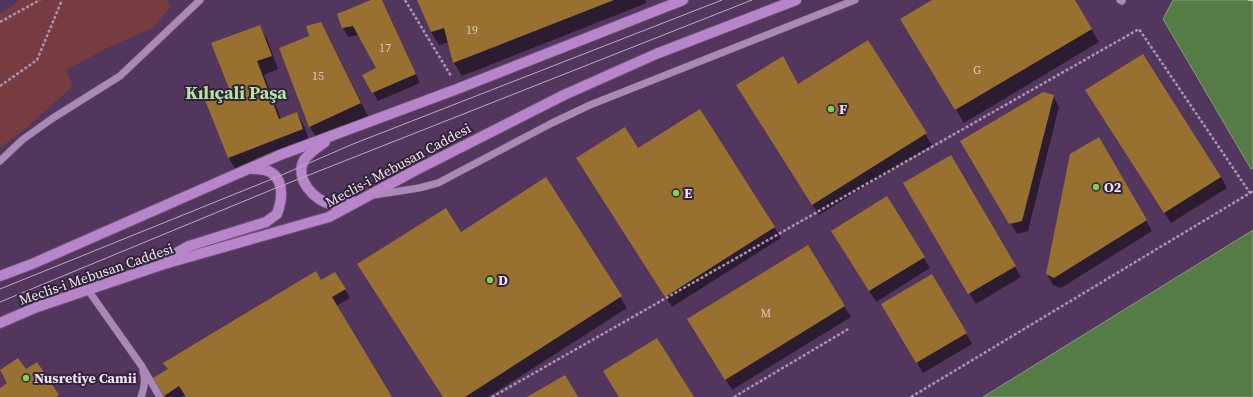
<svg xmlns="http://www.w3.org/2000/svg" width="1253" height="397" font-family="'Source Serif 4',serif">
	<rect width="100%" height="100%" fill="#53365d"/>
	<!-- green -->
	<polygon fill="#763c3f" points="20,0 167,0 170,7 153,28 107,48 66,70 73,86 26,128 0,148 0,14"/>
	<!-- water -->
	<g fill="#547c44" stroke="#849b7b">
		<polygon points="1173,0 1253,0 1253,168 1251,169 1163,19"/>
		<polygon points="1253,230 1253,397 983,397"/>
	</g>
	<!-- shadow -->
	<g fill="#0007">
		<polygon points="373,0 381,0 385,6 420,83 378,101 363,75 378,69 359,35 348,37 343,28"/>
		<polygon points="418,0 645,0 647,3 462,76 454,63 449,42 439,45 431,32"/>
		<polygon points="934,0 1074,0 1099,42 964,123 909,32"/>
		<polygon points="259,26 267,39 278,69 264,75 281,119 297,113 304,126 310,142 236,170 228,157 231,91"/>
		<polygon points="310,36 328,36 368,116 318,140 310,127 280,49"/>
		<polygon points="867,42 932,145 819,215 744,96 798,85"/>
		<polygon points="1053,96 1059,107 1028,231 1017,234 962,142"/>
		<polygon points="1093,101 1221,177 1227,188 1171,223"/>
		<polygon points="700,110 781,238 672,307 584,169 638,149"/>
		<polygon points="1099,138 1152,231 1061,288 1053,285 1047,274"/>
		<polygon points="950,157 1021,277 976,304 905,183"/>
		<polygon points="545,179 627,308 488,397 443,397 460,233"/>
		<polygon points="887,198 930,268 876,302 839,242"/>
		<polygon points="807,247 851,317 732,390 695,330"/>
		<polygon points="932,275 972,344 923,373 889,315"/>
		<polygon points="321,281 345,289 350,298 336,306 391,397 187,397 185,395 181,397 166,397 154,378"/>
	</g>
	<g fill="none" stroke-linecap="round" stroke-linejoin="round">
		<!-- ferry -->
		<polyline stroke="#b6f29f" stroke-width="1" stroke-dasharray="5 4" stroke-linecap="butt" points="1248,0 1253,1"/>
	</g>
	<!-- building -->
	<g fill="#987130">
		<polygon points="371,0 382,0 416,74 372,93 362,75 376,68 353,26 342,28 337,14"/>
		<polygon points="417,0 614,0 453,63 444,28 431,32"/>
		<polygon points="932,0 1075,0 1092,29 955,110 900,19"/>
		<polygon points="321,22 361,103 309,127 279,48 309,36 306,26"/>
		<polygon points="260,25 272,56 257,61 279,119 297,112 303,129 228,158 205,100 230,91 211,43"/>
		<polygon points="868,40 927,133 812,205 736,85 783,56 798,84"/>
		<polygon points="1143,54 1221,177 1164,213 1085,90"/>
		<polygon points="1043,92 1054,95 1022,221 1009,224 960,141"/>
		<polygon points="700,109 775,227 665,297 576,158 625,127 638,148"/>
		<polygon points="1099,137 1147,220 1054,278 1046,274 1070,154"/>
		<polygon points="951,155 1016,266 968,294 903,183"/>
		<polygon points="546,177 622,296 465,397 443,397 357,264 446,208 461,232"/>
		<polygon points="887,196 925,257 869,291 831,231"/>
		<polygon points="808,245 845,306 725,380 687,319"/>
		<polygon points="316,271 321,280 335,272 346,289 332,297 392,397 186,397 179,386 164,396 153,378 168,369 163,363"/>
		<polygon points="932,274 967,333 916,363 881,304"/>
		<polygon points="657,338 694,397 619,397 603,371"/>
		<polygon points="18,358 26,369 37,362 59,395 56,397 0,397 0,388 7,383 0,370"/>
		<polygon points="565,375 578,397 527,397"/>
	</g>
	<g fill="none" stroke-linecap="round" stroke-linejoin="round">
		<!-- minor casing -->
		<g stroke="#6d5376" stroke-width="8">
			<g id="minor">
				<polyline points="1120,0 1122,1"/>
				<polyline points="0,161 22,140 53,118 120,76 200,0"/>
				<polyline points="374,195 419,188 438,183 552,123 590,105 855,0"/>
				<polyline points="88,290 141,365 160,397"/>
				<path d="M 141,397 C 144,388 146,381 143,371"/>
			</g>
		</g>
		<!-- major casing -->
		<g stroke="#6d5376" stroke-width="12">
			<g id="major">
				<path d="M 325,142 C 318,147 309,153 304,160 C 294,178 314,201 331,204 C 338,205 346,203 353,201"/>
				<path d="M 166,263 L 178,252 L 189,246 L 266,222 L 277,214 C 285,192 283,167 253,169"/>
				<polyline points="0,276 32,264 280,155 457,89 683,0"/>
				<polyline points="0,323 37,307 164,264 329,217 416,170 564,95 656,54 796,0"/>
			</g>
		</g>
		<!-- path -->
		<g stroke="#aa93b2" stroke-width="2.5" stroke-dasharray="3 2" stroke-linecap="butt">
			<polyline points="405,0 451,76"/>
			<polyline points="0,22 40,0"/>
			<polyline points="0,86 37,60 62,0"/>
			<polyline points="1250,193 1253,191"/>
			<polyline points="492,397 1139,29 1250,193 911,397"/>
			<polyline points="734,397 850,328"/>
		</g>
		<!-- minor -->
		<use href="#minor" stroke="#ab89b6" stroke-width="7"/>
		<!-- major -->
		<use href="#major" stroke="#b985ca" stroke-width="10"/>
		<!-- tram -->
		<g stroke="#bea8c5" stroke-width="1">
			<polyline points="0,289 277,177 353,144 722,0"/>
			<polyline points="0,302 271,190 752,0"/>
		</g>
	</g>
	<!-- markers -->
	<g fill="#7bd156" stroke="#312436" stroke-width="1.5">
		<circle cx="831" cy="109" r="4"/>
		<circle cx="1096" cy="187" r="4"/>
		<circle cx="676" cy="193" r="4"/>
		<circle cx="490" cy="280" r="4"/>
		<circle cx="26" cy="378" r="4"/>
	</g>
	<g text-anchor="middle" stroke-width="4" stroke-linejoin="round" paint-order="stroke">
		<!-- number labels -->
		<g font-size="12" fill="#ddc6c8">
			<text x="472" y="34">19</text>
			<text x="385" y="52">17</text>
			<text x="977" y="74">G</text>
			<text x="318" y="80">15</text>
			<text x="766" y="317">M</text>
		</g>
		<!-- poi labels -->
		<g font-size="14" font-weight="bold" fill="#f4e2fa" stroke="#312436" text-anchor="start">
			<text x="839" y="114">F</text>
			<text x="1104" y="192">O2</text>
			<text x="684" y="198">E</text>
			<text x="498" y="285">D</text>
			<text x="34" y="383">Nusretiye Camii</text>
		</g>
		<!-- street labels -->
		<g font-size="14" fill="#f4e2fa" stroke="#312436">
			<text transform="translate(398 165) rotate(-28)" y="5">Meclis-i Mebusan Caddesi</text>
			<text transform="translate(96 274) rotate(-19)" y="5">Meclis-i Mebusan Caddesi</text>
		</g>
		<!-- district labels -->
		<g font-size="18" font-weight="bold" fill="#b6e6a5" stroke="#312436">
			<text x="236" y="99">Kılıçali Paşa</text>
		</g>
	</g>
</svg>
